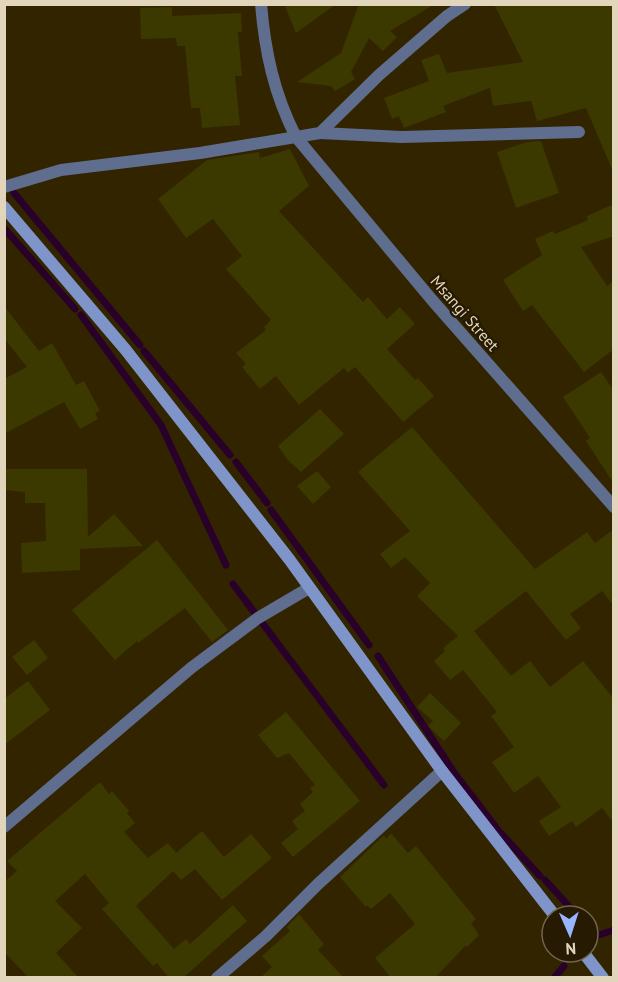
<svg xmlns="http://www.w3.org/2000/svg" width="618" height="982" font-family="'PT Sans',sans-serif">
	<rect width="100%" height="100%" fill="#332400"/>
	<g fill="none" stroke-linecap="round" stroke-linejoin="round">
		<!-- stream -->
		<g stroke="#28002a" stroke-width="7">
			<polyline points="14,193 140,345"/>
			<polyline points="4,228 75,309"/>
			<polyline points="81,315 161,425 226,565"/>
			<polyline points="144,351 230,455"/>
			<polyline points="236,462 267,503"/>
			<polyline points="271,510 369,645"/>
			<polyline points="233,584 384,785"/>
			<polyline points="378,656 455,774 498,830 540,876"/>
			<polyline points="545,880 578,916"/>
			<polyline points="588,927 596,936 614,930"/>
			<polyline points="554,978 564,966"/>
		</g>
	</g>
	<!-- building -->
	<g fill="#3b3800">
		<polygon points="284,4 336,4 296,33"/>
		<polygon points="359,4 435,4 390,31 397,37 383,51 369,38 351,72 355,79 335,91 331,86 297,82 341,53"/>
		<polygon points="494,4 614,4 614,174 586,108 537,121 531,101 493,106 490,88 443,106 446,112 404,128 399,116 392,119 384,98 429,81 421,60 439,54 447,73 523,62"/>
		<polygon points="172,7 172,16 241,13 242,32 238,32 242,76 235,76 240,125 202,128 200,108 191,108 185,46 177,46 176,38 141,39 140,8"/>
		<polygon points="541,141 559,193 516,208 497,152 527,142"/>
		<polygon points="290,149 309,186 279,211 363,302 368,297 387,319 400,307 415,324 387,349 415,380 418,378 434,396 403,422 355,367 348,373 344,368 299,405 276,376 260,389 242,367 246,364 236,353 266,330 264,327 271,320 226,269 242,256 213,219 186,238 158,199 207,160 259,152 260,158"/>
		<polygon points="614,204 614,236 581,247 607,286 614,280 614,349 584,372 532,305 523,311 503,280 542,255 535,239 553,231 555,234 588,220 587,216"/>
		<polygon points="4,306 39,351 52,343 76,385 84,381 100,411 95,413 98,419 80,429 64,402 4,434 4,379 27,367 4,338"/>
		<polygon points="601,372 614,391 614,484 586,441 590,438 563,397"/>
		<polygon points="320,409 344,434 301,472 287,459 278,446"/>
		<polygon points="412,427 535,569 587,532 595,543 614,529 614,606 602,591 570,614 581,628 566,640 526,591 474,631 511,676 530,661 550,687 583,661 614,699 614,823 602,808 576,827 572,821 549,836 539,821 561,807 538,776 514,793 492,762 514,747 491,716 497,712 463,670 450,680 434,661 445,651 443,648 458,636 417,596 430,583 405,557 391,568 380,554 410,531 358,472"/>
		<polygon points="4,469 87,469 88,537 114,514 143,546 80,549 80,570 22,573 21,543 46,541 45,503 25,503 25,492 4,490"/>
		<polygon points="317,471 331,487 313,504 297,486"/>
		<polygon points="157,540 228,630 212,642 185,608 138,643 137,641 115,660 72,610"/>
		<polygon points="34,640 48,658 27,675 12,657"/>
		<polygon points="28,681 50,710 4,745 4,699"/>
		<polygon points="430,693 461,723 444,741 428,726 433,721 417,707"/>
		<polygon points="286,712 360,801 293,857 281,843 298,829 292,821 305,811 300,804 313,792 310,788 315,785 289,753 277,758 258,735"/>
		<polygon points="100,782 109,794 112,791 129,811 127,813 135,823 124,832 148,858 168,843 176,853 202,831 224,857 251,834 272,858 222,900 195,869 181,880 173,871 136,906 174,949 186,939 190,944 233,905 247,921 183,978 169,978 157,963 153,966 102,909 109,903 85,874 55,901 82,928 56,953 79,978 29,978 4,952 4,882 17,871 7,861"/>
		<polygon points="391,833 408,853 416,846 476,919 471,923 479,935 467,947 465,946 435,978 391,978 375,958 415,924 390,893 371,909 367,905 366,907 340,877 384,835 386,839"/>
		<polygon points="299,914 324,944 318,950 344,978 260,978 272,967 262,956 290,931 287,927"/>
	</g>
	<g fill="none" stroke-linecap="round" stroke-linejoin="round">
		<!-- service -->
		<polyline stroke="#5f6d8e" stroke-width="12" points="320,133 402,137 579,132"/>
		<!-- minor -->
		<g stroke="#5f6d8e" stroke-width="12">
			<path d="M 261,4 C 265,52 274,94 296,137 L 432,300 L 614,507"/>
			<polyline points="4,187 61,170 200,153 320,133 379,75 447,16 465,4"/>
			<polyline points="4,827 191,668 258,618 309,588"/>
			<polyline points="217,978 266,936 318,884 442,771"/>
		</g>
		<!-- secondary -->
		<g stroke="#7f95c9" stroke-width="12">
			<polyline points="4,207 125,349 289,559 442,771 555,916"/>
			<polyline points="583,952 603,978"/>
		</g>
	</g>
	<g text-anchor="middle" stroke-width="5" stroke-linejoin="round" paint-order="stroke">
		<!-- street labels -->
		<g font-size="16" fill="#e1d6bc" stroke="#261b02">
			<text transform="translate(465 313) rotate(49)" y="6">Msangi Street</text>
		</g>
	</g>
	<!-- border -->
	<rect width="618" height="982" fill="none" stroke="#e1d6bc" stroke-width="12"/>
	<!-- north arrow -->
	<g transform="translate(570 934) rotate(177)"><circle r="28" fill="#261b02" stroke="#71664c" stroke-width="1.5"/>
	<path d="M0-4.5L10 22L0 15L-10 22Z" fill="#98b6fd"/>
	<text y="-9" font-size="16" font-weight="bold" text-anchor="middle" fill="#e1d6bc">N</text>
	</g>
</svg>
